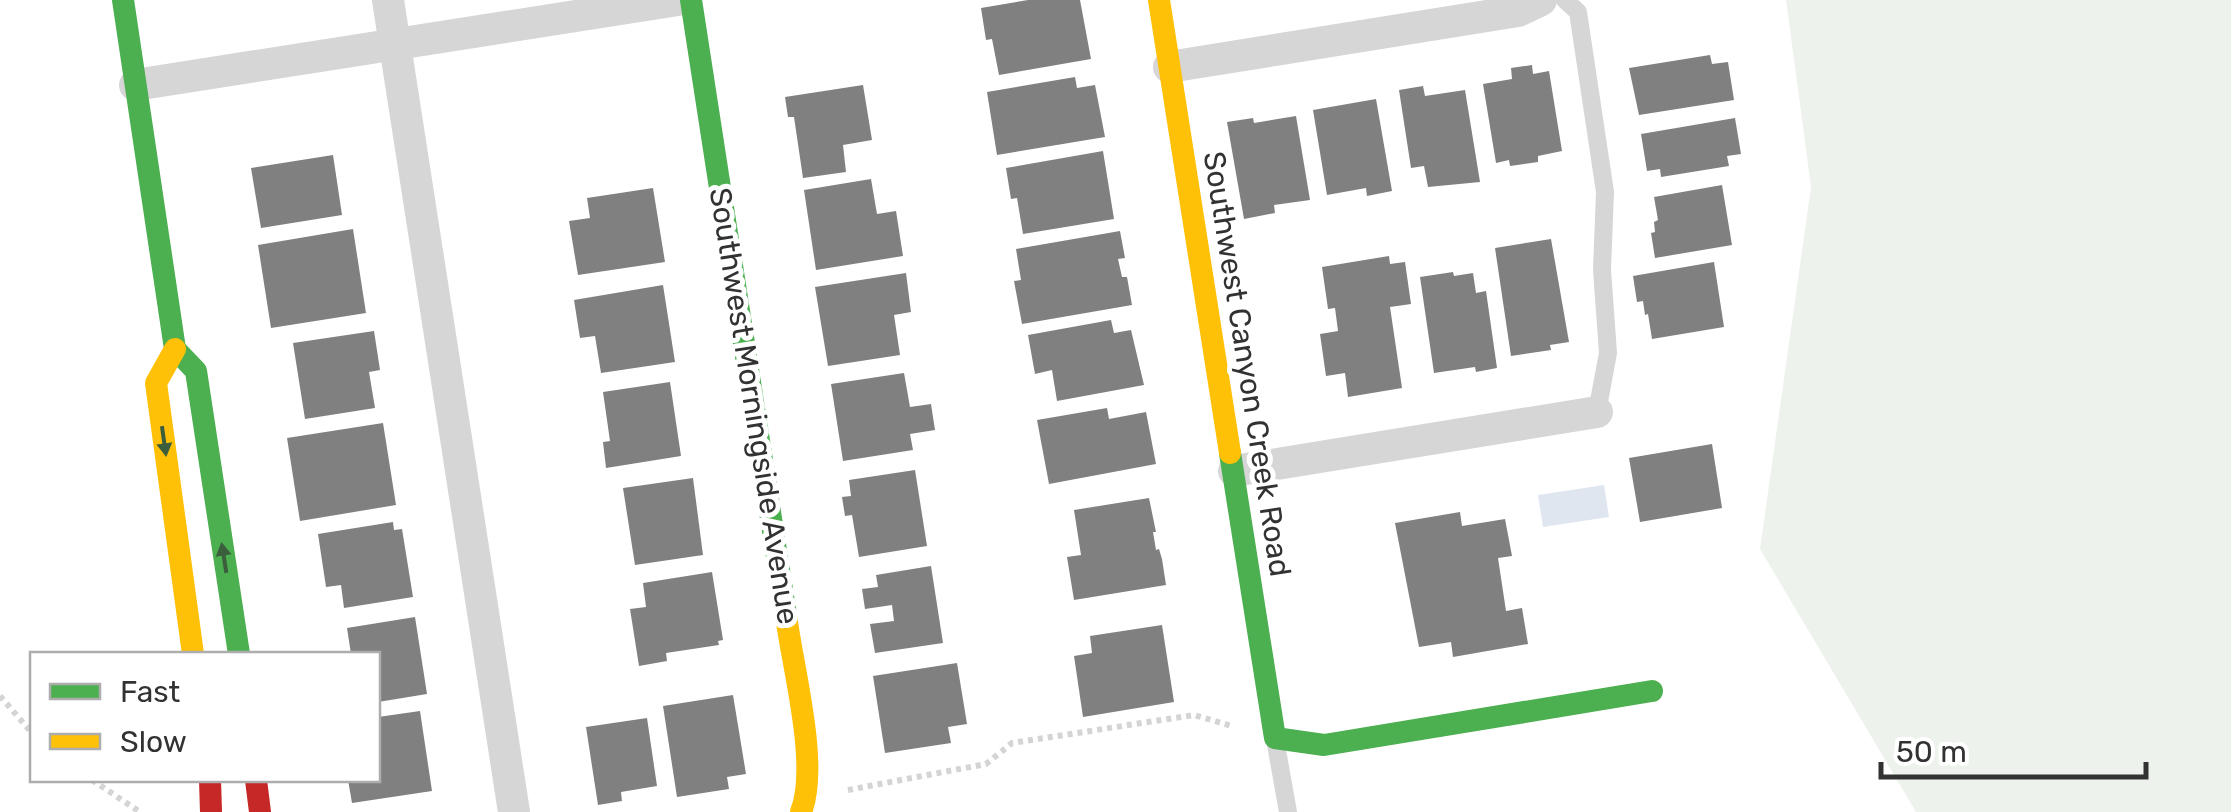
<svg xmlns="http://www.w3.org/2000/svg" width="2231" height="812" font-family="Rubik,sans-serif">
	<rect width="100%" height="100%" fill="#fff"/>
	<!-- green -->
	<polygon fill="#eef2ec" points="1786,0 2231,0 2231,812 1916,812 1760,549 1811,187"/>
	<!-- water -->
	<polygon fill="#e0e6f0" points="1604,485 1609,517 1543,527 1538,495"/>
	<!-- building -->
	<g fill="#808080">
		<polygon points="1028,0 1080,0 1091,59 999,75 992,39 986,40 981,8"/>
		<polygon points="1710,55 1712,64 1728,62 1734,100 1639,115 1629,68"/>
		<polygon points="1532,65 1533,74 1549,71 1562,151 1538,156 1538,162 1510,166 1509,160 1496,163 1483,84 1512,79 1511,68"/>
		<polygon points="1075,77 1077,88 1095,85 1105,137 997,155 987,92"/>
		<polygon points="863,85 872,140 843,145 846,172 803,178 794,117 788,117 785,97"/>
		<polygon points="1423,86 1425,96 1465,90 1480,182 1428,187 1424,166 1411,168 1399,90"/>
		<polygon points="1376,99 1392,191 1367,196 1366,188 1327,195 1313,110"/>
		<polygon points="1296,116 1310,200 1274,205 1275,213 1244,219 1227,122 1253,118 1254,123"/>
		<polygon points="1735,118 1741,154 1727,156 1729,166 1661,177 1660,169 1647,171 1641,134"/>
		<polygon points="1103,151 1114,219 1023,234 1017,198 1011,199 1006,168"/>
		<polygon points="333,155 342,215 261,228 251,168"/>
		<polygon points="871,179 877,214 896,211 903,256 816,270 804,190"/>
		<polygon points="1722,185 1732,245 1655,258 1651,233 1655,232 1654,222 1658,220 1654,197"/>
		<polygon points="653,188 665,262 578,275 569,221 590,218 587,198"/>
		<polygon points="353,229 366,313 271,328 258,245"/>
		<polygon points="1120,231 1125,258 1118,259 1122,277 1127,277 1132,305 1022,324 1014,281 1021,280 1016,249"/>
		<polygon points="1551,239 1569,342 1550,345 1551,350 1511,356 1495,248"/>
		<polygon points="1389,256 1390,264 1405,262 1411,304 1390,307 1402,388 1348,397 1345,373 1326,376 1320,334 1338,331 1335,308 1328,309 1322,267"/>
		<polygon points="1714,262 1724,327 1652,339 1648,314 1645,315 1643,301 1637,302 1633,276"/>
		<polygon points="1453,272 1454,276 1473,273 1476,293 1486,291 1497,368 1476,372 1475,367 1434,373 1420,277"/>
		<polygon points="906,273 911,312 894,315 900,355 828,366 815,287"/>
		<polygon points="663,285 675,362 601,373 595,336 580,338 574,300"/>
		<polygon points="1111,320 1114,333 1131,330 1144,385 1057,401 1052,370 1035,374 1028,335"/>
		<polygon points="374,331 380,370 369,372 375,408 305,419 293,343"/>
		<polygon points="904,373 910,407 931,404 935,430 910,434 913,450 843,461 831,384"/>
		<polygon points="670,382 681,456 606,468 603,442 610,441 603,392"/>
		<polygon points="1107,408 1109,419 1146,412 1156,464 1049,484 1037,420"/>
		<polygon points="383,423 396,505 300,521 287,438"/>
		<polygon points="1712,444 1722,508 1640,522 1629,458"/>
		<polygon points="915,470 927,546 859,557 852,515 845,516 842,497 851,496 849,480"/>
		<polygon points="693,478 703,555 635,565 623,488"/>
		<polygon points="1149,498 1156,532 1153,532 1156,550 1159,549 1162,559 1166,585 1074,600 1067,557 1081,555 1074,510"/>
		<polygon points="1460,512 1462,526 1505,519 1512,556 1498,558 1506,611 1522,608 1528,644 1453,657 1451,642 1419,647 1395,523"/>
		<polygon points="393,522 394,530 402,529 413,597 344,608 341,585 326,587 318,534"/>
		<polygon points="931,566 943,643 875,653 870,624 894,621 892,605 865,609 862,589 878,587 876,575"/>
		<polygon points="712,572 723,640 718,641 719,645 666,653 667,661 639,666 630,609 646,607 643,583"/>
		<polygon points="415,617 427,694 378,702 378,654 351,654 347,628"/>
		<polygon points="1162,625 1174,702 1083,717 1074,656 1092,653 1090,636"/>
		<polygon points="957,663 967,724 948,727 951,743 885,753 873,676"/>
		<polygon points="733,695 746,774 727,777 729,789 677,797 663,706"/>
		<polygon points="420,711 432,791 352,803 348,780 378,780 378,717"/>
		<polygon points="647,718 657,786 621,792 622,801 598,805 586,727"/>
	</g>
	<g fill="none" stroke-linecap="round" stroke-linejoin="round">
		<!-- path -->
		<g stroke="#d4d4d4" stroke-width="6" stroke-dasharray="5 5" stroke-linecap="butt">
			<polyline points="0,696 32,733"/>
			<polyline points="92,780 140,812"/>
			<polyline points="848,790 986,764 1012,743 1194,715 1232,726"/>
		</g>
		<!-- lane -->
		<g stroke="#d6d6d6" stroke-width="18">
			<polyline points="1565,0 1578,12 1605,192 1602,270 1608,353 1597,412"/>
			<polyline points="1275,739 1288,812"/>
		</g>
		<!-- street -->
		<g stroke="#d6d6d6" stroke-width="32">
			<polyline points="388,0 514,812"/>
			<polyline points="1169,67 1518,11 1541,0"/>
			<polyline points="135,85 678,0"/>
			<polyline points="1234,471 1597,412"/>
		</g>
		<!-- fast -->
		<g stroke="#4caf50" stroke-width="22">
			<polyline points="123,0 175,349 196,371 239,654"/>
			<polyline points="691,0 787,622"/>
			<polyline points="1230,453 1275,738 1324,745 1652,691"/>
		</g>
		<!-- slow -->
		<g stroke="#ffc107" stroke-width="22">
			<polyline points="1159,0 1230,453"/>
			<polyline points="175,349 156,383 193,654"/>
			<path d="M 787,622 C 794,673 819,766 801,812"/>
		</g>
		<!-- jam -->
		<g stroke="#c62828" stroke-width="22">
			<polyline points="210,780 211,812"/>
			<polyline points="256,780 260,812"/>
		</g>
	</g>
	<!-- one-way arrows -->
	<defs><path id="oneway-solid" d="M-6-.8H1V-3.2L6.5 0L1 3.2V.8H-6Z" transform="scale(2.5)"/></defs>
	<g fill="#3b5e3c">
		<use href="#oneway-solid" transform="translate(164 441) rotate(82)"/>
		<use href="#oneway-solid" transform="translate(224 558) rotate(-99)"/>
	</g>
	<g text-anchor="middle" stroke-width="10" stroke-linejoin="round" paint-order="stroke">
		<!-- street labels -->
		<g font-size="30" fill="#323232" stroke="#fff">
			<text transform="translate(1247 364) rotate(81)" y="10">Southwest Canyon Creek Road</text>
			<text transform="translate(754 406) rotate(81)" y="10">Southwest Morningside Avenue</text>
		</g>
	</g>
	<!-- legend -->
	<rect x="30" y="652" width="350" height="130" fill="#ffffff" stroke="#adadad" stroke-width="2.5"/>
	<rect x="50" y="684" width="50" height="15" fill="#4caf50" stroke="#adadad" stroke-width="2.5"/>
	<text x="120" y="702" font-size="30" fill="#323232">Fast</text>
	<rect x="50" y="734" width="50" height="15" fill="#ffc107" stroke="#adadad" stroke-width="2.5"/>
	<text x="120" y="752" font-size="30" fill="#323232">Slow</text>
	<!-- scale -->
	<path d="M1881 762v15h265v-15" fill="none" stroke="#323232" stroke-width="5"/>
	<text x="1896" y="762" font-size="30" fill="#323232" stroke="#ffffff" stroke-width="8" paint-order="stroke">50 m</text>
</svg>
